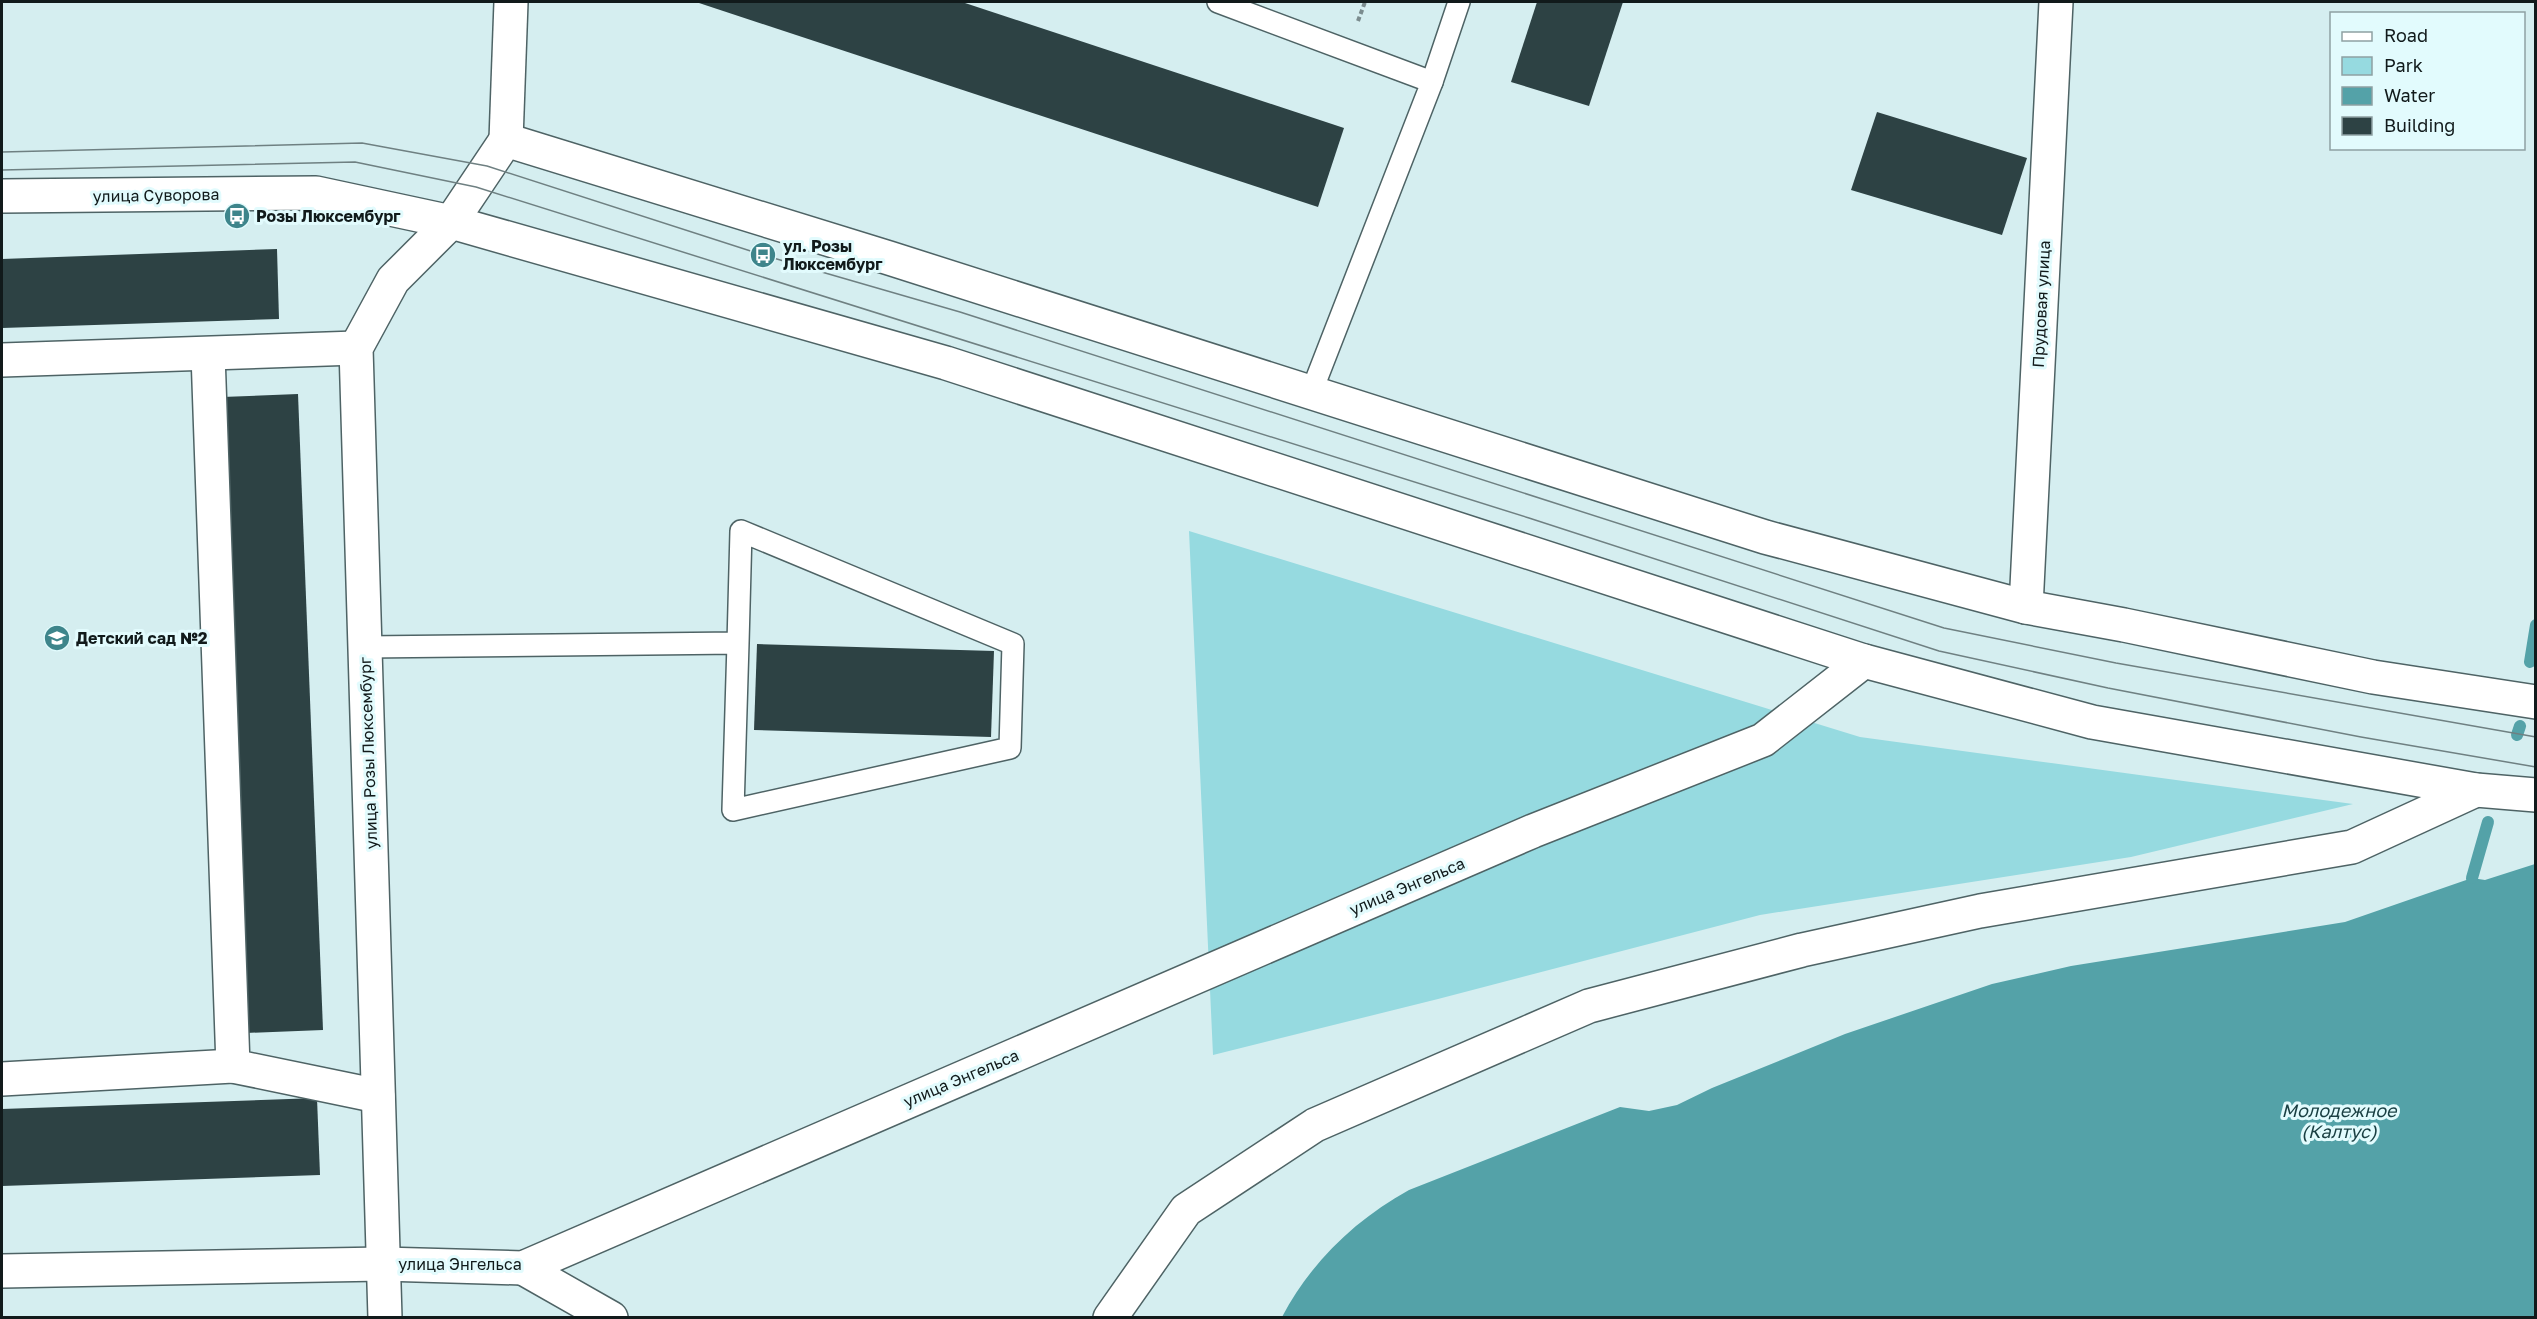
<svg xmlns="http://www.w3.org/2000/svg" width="2537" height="1319" font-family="'Golos Text',sans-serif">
	<rect width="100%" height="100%" fill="#d5eef0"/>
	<!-- green -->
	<polygon fill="#96dae0" points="1189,531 1860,737 2353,804 2131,857 1760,915 1438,999 1213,1055"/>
	<!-- water -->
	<path fill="#54a2a8" d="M 2535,864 L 2535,1317 L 1282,1317 C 1311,1262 1355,1220 1409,1190 L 1620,1107 L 1649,1111 L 1677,1105 L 1712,1088 L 1845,1034 L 1992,984 L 2071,966 L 2345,922 L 2472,878 L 2485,880 Z"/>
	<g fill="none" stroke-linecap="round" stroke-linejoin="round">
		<!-- stream -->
		<g stroke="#54a2a8" stroke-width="12">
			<polyline points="2530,662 2536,625"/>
			<polyline points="2517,735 2520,726"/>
			<polyline points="2472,878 2488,822"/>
		</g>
	</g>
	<!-- building -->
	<g fill="#2d4244">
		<polygon points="696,2 962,2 1344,128 1318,207"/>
		<polygon points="1537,2 1623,2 1589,106 1511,82"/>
		<polygon points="1877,112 2027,158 2002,235 1851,190"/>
		<polygon points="277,249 279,319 2,328 2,259"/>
		<polygon points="298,394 323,1030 246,1033 222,397"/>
		<polygon points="757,644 994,651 991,737 754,730"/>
		<polygon points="317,1098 320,1175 2,1186 2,1109"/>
	</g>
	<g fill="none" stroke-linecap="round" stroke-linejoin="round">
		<!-- service casing -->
		<g stroke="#4e6365" stroke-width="24">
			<g id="service">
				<polyline points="1218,2 1432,82 1311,393"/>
				<polyline points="1432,82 1459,2"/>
				<polyline points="365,647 738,643 741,531 1013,644 1010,748 733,810 738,643"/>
			</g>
		</g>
		<!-- minor casing -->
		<g stroke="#4e6365" stroke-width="36">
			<g id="minor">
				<polyline points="506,140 511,2"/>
				<polyline points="208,354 233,1066 378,1096"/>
				<polyline points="2,360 356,348"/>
				<polyline points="2026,607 2056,2"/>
				<polyline points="2,1079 233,1066"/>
				<polyline points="523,1268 611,1318"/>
				<polyline points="385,1318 356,348 393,280 451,222"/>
				<polyline points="1110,1318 1186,1210 1315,1125 1589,1006 1802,950 1980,911 2352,847 2476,790"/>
			</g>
		</g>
		<!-- tertiary casing -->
		<g stroke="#4e6365" stroke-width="36">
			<polyline id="tertiary" points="2,1271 383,1264 523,1268 1533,831 1763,740 1864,661"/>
		</g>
		<!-- secondary casing -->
		<g stroke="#4e6365" stroke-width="36">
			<g id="secondary">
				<polyline points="2,196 316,193 451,222 946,363 1864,661 2092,722 2476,790 2536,795"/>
				<polyline points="451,222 506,140 889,258 1765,537 2026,607 2124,625 2373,677 2536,702"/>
			</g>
		</g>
		<!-- path -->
		<polyline stroke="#7b8c8e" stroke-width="4" stroke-dasharray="4.5 3" stroke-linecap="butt" points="1358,21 1365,2"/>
		<!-- service -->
		<use href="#service" stroke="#fff" stroke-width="21"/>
		<!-- minor -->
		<use href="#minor" stroke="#fff" stroke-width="33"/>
		<!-- tertiary -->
		<use href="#tertiary" stroke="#fff" stroke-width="33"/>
		<!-- secondary -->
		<use href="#secondary" stroke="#fff" stroke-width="33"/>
		<!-- tram -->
		<g stroke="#6f8082" stroke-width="1.5">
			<polyline points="2,152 362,143 487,166 763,255 960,312 1944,628 2116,663 2536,737"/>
			<polyline points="2,170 355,162 476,187 1529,518 1939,651 2108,688 2361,737 2536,767"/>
		</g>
	</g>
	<!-- icons -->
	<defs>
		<g id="bus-disc" transform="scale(1.35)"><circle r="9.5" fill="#3e858b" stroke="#e2fbfd"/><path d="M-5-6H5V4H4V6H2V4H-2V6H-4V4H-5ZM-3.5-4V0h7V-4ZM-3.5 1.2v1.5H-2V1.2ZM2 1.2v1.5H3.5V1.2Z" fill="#fff"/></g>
		<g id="school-disc" transform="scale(1.35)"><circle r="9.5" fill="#3e858b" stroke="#e2fbfd"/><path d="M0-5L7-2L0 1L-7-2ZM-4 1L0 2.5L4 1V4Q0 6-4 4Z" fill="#fff"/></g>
	</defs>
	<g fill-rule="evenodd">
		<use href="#bus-disc" x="237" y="216"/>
		<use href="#bus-disc" x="763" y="255"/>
		<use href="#school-disc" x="57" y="638"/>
	</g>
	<g text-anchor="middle" stroke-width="6" stroke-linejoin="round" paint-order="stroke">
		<!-- street labels -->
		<g font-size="16" fill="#111a1b" stroke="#e2fbfd">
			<text transform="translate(156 195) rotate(-1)" y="6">улица Суворова</text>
			<text transform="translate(2041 304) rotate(-87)" y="6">Прудовая улица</text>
			<text transform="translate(368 753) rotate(-92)" y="6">улица Розы Люксембург</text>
			<text transform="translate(1407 886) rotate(-23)" y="6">улица Энгельса</text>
			<text transform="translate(961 1078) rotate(-23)" y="6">улица Энгельса</text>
			<text x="460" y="1270">улица Энгельса</text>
		</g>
		<!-- poi labels -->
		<g font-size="16" font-weight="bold" fill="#111a1b" stroke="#e2fbfd" text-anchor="start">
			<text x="256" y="222">Розы Люксембург</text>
			<text x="783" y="252">ул. Розы<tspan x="783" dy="18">Люксембург</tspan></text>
			<text x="76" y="644">Детский сад №2</text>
		</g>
		<!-- water labels -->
		<g font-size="18" font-style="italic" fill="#193f42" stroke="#e2fbfd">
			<text x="2339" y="1117">Молодежное<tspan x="2339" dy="21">(Калтус)</tspan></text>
		</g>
	</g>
	<!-- border -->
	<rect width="2537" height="1319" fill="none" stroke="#111a1b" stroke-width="6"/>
	<!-- legend -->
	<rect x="2330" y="12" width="195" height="138" fill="#e2fbfd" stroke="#8ea1a3" stroke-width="1.5"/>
	<rect x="2342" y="32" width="30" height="9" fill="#ffffff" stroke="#8ea1a3" stroke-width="1.5"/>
	<text x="2384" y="42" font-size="18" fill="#111a1b">Road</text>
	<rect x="2342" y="57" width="30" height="18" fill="#96dae0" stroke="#8ea1a3" stroke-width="1.5"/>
	<text x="2384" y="72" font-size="18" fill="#111a1b">Park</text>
	<rect x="2342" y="87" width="30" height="18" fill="#54a2a8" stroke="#8ea1a3" stroke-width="1.5"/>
	<text x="2384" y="102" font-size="18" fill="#111a1b">Water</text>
	<rect x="2342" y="117" width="30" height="18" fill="#2d4244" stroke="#8ea1a3" stroke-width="1.5"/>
	<text x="2384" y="132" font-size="18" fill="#111a1b">Building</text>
</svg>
